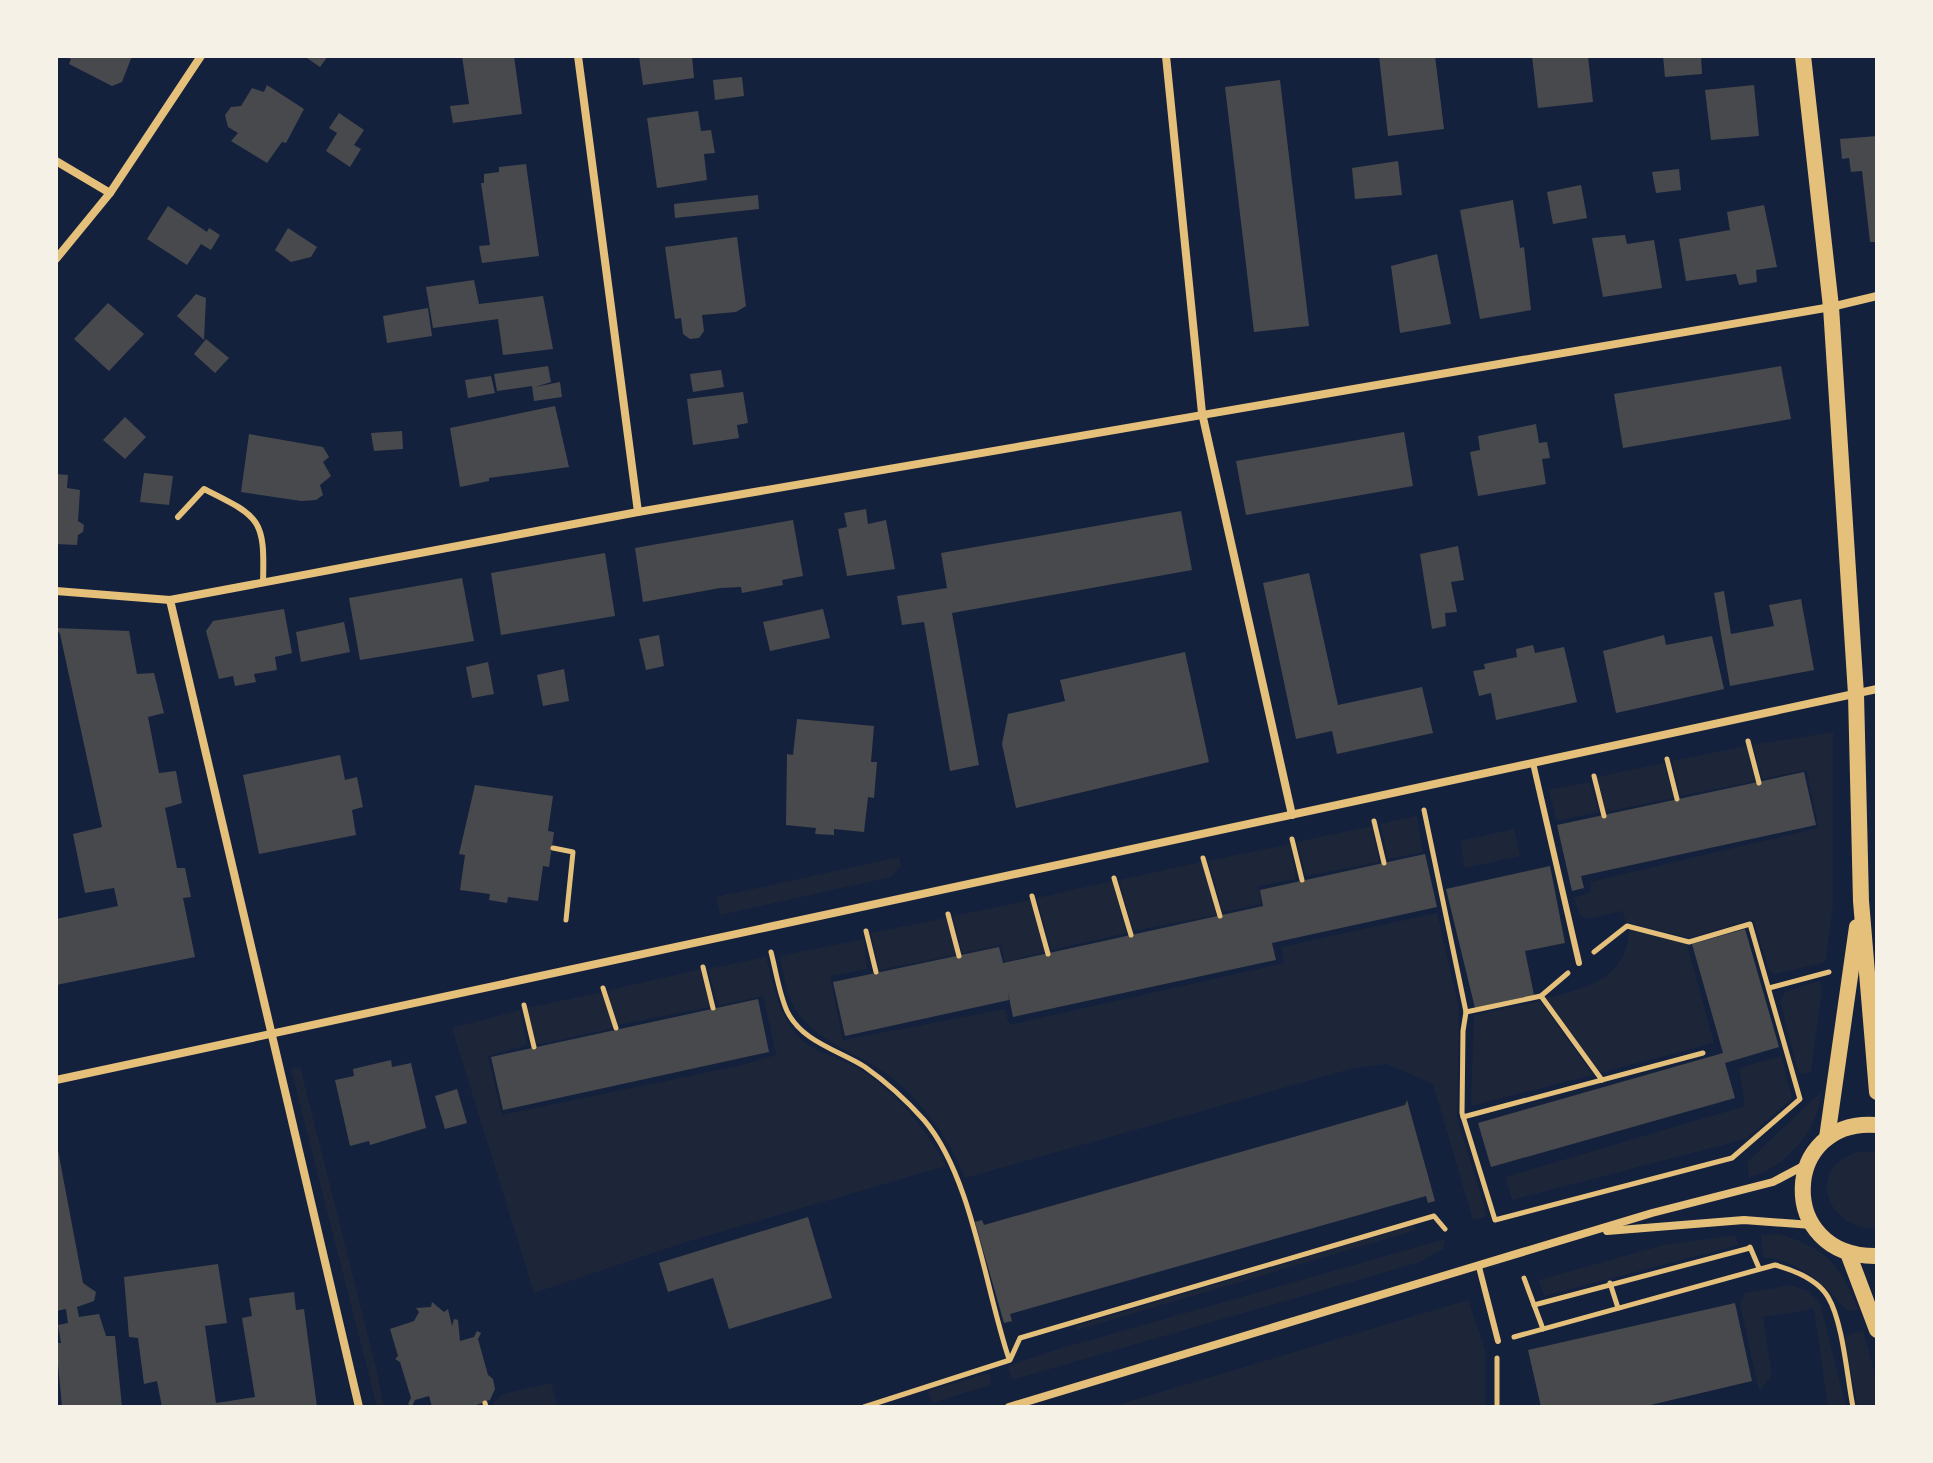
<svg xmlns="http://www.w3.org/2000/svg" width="1933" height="1463" font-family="Manrope,sans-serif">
	<rect width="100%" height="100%" fill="#14213d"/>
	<!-- green -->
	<g fill="#1d2539">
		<polygon points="1833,732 1833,905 1826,959 1822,963 1775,974 1769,970 1753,919 1689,938 1626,922 1622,911 1587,919 1579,914 1574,898 1591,892 1590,882 1818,828 1807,770 1762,779 1753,745"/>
		<polygon points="1746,746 1755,781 1680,796 1672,761"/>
		<polygon points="1664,763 1674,798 1606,812 1597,777"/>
		<polygon points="1590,782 1599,812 1556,821 1549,790"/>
		<polygon points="1417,816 1423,852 1388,859 1380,824"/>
		<polygon points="1372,826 1379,862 1306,876 1297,842"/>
		<polygon points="1514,829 1520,856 1465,868 1460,841"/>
		<polygon points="1290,844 1296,879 1259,886 1261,904 1223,912 1208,861"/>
		<polygon points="899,857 901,866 891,877 720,915 716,897"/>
		<polygon points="1202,862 1217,915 1133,931 1119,880"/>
		<polygon points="1112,881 1127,933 1051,950 1037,898"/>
		<polygon points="1031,900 1044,952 1005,962 1001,945 962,953 953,916"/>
		<path d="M 1437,913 L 1459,1008 L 1457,1118 L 1487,1216 L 1473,1220 L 1433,1084 L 1387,1064 L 1354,1068 L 965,1178 C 948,1135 914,1089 873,1065 C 844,1048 808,1036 792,1003 C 785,990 783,970 780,956 L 864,939 L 867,969 L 830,976 L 843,1040 L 1005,1009 L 1009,1025 L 1284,963 L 1281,947 Z"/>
		<polygon points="947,918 956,955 879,970 871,933"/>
		<path d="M 1629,928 L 1687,944 L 1714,1043 L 1600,1073 L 1545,998 C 1587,988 1628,979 1629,928 Z"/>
		<path d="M 766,957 C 774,984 778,1016 799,1037 C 813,1052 836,1057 854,1066 C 893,1088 925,1127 946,1166 L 683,1243 L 534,1293 L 452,1028 L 520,1010 L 527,1045 L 488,1056 L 502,1115 L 742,1065 L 776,1055 L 763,996 L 718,1006 L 708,969 Z"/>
		<polygon points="701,969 710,1007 618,1025 606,991"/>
		<polygon points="1818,981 1822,988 1811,1072 1804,1074 1798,1071 1780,1001 1785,992"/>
		<polygon points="603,992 614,1028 536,1045 526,1008"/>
		<polygon points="1540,1001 1593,1075 1471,1106 1474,1015"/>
		<polygon points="1781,1056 1792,1098 1746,1139 1512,1200 1505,1177 1745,1106 1739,1068"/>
		<polygon points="300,1067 377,1372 384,1407 377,1407 291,1069"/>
		<path d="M 1821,1092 C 1820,1128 1785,1169 1749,1177 L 1747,1162 Z"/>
		<path d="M 1863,1151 L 1877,1153 L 1877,1228 C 1828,1233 1801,1164 1863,1151 Z"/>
		<polygon points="1413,1225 1416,1230 1077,1330 1076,1326"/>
		<path d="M 1778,1234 C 1825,1247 1841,1265 1858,1310 L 1846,1310 C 1826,1285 1796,1259 1763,1257 L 1761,1235 Z"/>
		<polygon points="1736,1235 1738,1245 1544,1296 1539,1280 1663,1245"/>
		<polygon points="1445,1239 1443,1249 1420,1262 1012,1380 1008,1366 1055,1350"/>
		<polygon points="1791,1285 1808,1291 1820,1303 1846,1407 1828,1407 1814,1309 1763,1317 1772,1376 1759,1391 1740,1305 1745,1293"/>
		<polygon points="1468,1300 1485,1349 1485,1407 1111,1407"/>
		<polygon points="1863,1330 1877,1382 1877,1407 1858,1407 1844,1337"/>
		<polygon points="989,1373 991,1385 932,1403 928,1391"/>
		<polygon points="551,1383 558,1407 495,1407 494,1402 503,1394"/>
	</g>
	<!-- building -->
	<g fill="#48494c">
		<polygon points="65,56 132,56 122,82 112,86 69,64 71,59"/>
		<polygon points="304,56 328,56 320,67"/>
		<polygon points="462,56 514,56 522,114 453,123 450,106 469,104"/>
		<polygon points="639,56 692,56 694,78 643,85"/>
		<polygon points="1379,56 1435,56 1444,129 1388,136"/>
		<polygon points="1532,56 1588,56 1593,102 1538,108"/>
		<polygon points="1663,56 1701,56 1702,74 1665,77"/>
		<polygon points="742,77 744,96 715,100 713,80"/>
		<polygon points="1280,80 1309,326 1254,332 1225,87"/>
		<polygon points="267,85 304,109 286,143 282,142 267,163 231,141 238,133 228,127 225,115 231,107 241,106 252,88 264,92"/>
		<polygon points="1754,85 1759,136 1711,140 1705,90"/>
		<polygon points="698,111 701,131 711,130 715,153 704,154 707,180 657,188 647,118"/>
		<polygon points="339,113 364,130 354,145 361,149 350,167 326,151 337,133 329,128"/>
		<polygon points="1877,136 1877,242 1870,242 1862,171 1851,172 1849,158 1842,159 1840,139"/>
		<polygon points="1398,161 1402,195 1355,199 1352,168"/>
		<polygon points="526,164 539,256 482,263 479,246 490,245 481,183 484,183 484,174 499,172 499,167"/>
		<polygon points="1679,169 1681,190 1656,193 1652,172"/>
		<polygon points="1581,185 1587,218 1553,224 1547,192"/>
		<polygon points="758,195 759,209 675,218 674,204"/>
		<polygon points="1513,200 1520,248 1524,247 1531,310 1480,319 1460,210"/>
		<polygon points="1764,205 1777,267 1756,270 1757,282 1739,285 1736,274 1686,281 1679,239 1730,230 1727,212"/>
		<polygon points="168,206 207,232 209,228 220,235 211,250 201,244 187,265 147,239"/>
		<polygon points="288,228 317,247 311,257 291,262 275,250"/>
		<polygon points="1625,235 1627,244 1654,240 1662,288 1603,297 1592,238"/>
		<polygon points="737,237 746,306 736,312 702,315 704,331 699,338 690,339 683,334 681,318 675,319 665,247"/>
		<polygon points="1437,254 1451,324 1400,333 1391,266"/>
		<polygon points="474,280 479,304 543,296 553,349 503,355 498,319 433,328 426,287"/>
		<polygon points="196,294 206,298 204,340 177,316"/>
		<polygon points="108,303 144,334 109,371 74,339"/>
		<polygon points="428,308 432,336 387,343 383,316"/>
		<polygon points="206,339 229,358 215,373 194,354"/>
		<polygon points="548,366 551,382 535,387 560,382 562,397 534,401 532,386 497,391 494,374"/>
		<polygon points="1781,366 1791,419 1623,448 1614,394"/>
		<polygon points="721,370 724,387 693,392 690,374"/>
		<polygon points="491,376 495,393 468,398 465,380"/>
		<polygon points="743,392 748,423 737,425 739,438 693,445 687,399"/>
		<polygon points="555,406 569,467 489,478 489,481 460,487 450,428"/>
		<polygon points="125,417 146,437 125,459 103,440"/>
		<polygon points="1536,424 1539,443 1547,442 1550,458 1542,459 1546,484 1478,496 1470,452 1480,450 1478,436"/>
		<polygon points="402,431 403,449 374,451 371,433"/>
		<polygon points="1404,432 1413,486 1246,515 1236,461"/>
		<polygon points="249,434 323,447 329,457 323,462 331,476 320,485 323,495 316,500 301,501 241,492"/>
		<polygon points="144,473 173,476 169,505 140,502"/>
		<polygon points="56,474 68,475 67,488 80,490 78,521 84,525 83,532 78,535 77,545 56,544"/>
		<polygon points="866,509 868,524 886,520 895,569 847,576 838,529 847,527 844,513"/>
		<polygon points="1181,511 1192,570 952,613 979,765 950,771 924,622 902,625 897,596 947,588 941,553"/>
		<polygon points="793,520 803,576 782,580 783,585 742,593 741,587 720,588 643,602 635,548"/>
		<polygon points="1458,546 1464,580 1451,582 1457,612 1445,613 1446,626 1432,629 1420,554"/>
		<polygon points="605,553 615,616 501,635 491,573"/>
		<polygon points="1309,573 1338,705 1422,687 1433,733 1337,754 1332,731 1296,739 1263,583"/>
		<polygon points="462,578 474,641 360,660 349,598"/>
		<polygon points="1724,591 1731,634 1774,626 1769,605 1801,599 1814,670 1730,686 1714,593"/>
		<polygon points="284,609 292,653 275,657 277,670 254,674 256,682 235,686 233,676 219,679 206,631 213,621"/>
		<polygon points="823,609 830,638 770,651 763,622"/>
		<polygon points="344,622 350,652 301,662 296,632"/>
		<polygon points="56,628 129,631 137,674 154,673 164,713 148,717 159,773 176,771 182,803 165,808 177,868 185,868 191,897 183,898 195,957 56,985 56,919 118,906 114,888 85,893 73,834 102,827 60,634"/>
		<polygon points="659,635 664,666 646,670 639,639"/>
		<polygon points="1664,635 1666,645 1712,636 1724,689 1616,713 1603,651"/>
		<polygon points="1533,645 1535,653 1564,647 1577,702 1496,720 1491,693 1479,696 1473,671 1485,669 1484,664 1517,657 1516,649"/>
		<polygon points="1185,652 1209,762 1016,808 1002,744 1008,714 1065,701 1060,680"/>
		<polygon points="488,662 494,694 472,698 466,667"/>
		<polygon points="564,669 569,701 543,706 537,675"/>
		<polygon points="797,719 874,726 871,762 877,762 874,798 868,797 864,832 834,829 834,835 815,834 816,828 786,825 787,754 793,755"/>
		<polygon points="340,755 345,780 357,777 363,807 352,810 356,835 259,854 243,775"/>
		<polygon points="1804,772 1816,825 1581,876 1584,888 1572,891 1557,825"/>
		<polygon points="475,785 553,796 548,831 554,832 549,867 543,866 538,901 508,897 507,903 489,900 490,894 460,890 465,855 459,854"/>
		<polygon points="1425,854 1437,907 1272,943 1276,960 1013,1017 1008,992 1009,1000 845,1036 833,982 999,947 1003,963 1263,906 1260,890"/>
		<polygon points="1550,866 1565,943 1525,951 1534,995 1475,1008 1446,889"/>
		<polygon points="1745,929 1779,1047 1725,1063 1735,1098 1491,1167 1478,1123 1723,1053 1692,944"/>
		<polygon points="758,999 769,1052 503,1110 491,1057"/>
		<polygon points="391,1060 392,1067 411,1063 426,1128 370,1145 369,1141 350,1146 335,1080 354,1076 353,1069"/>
		<polygon points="457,1089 467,1123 445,1129 435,1096"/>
		<polygon points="1407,1100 1435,1201 1428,1203 1426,1196 1010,1314 1012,1321 1004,1323 975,1222 982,1220 984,1225 1311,1132 1405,1105"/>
		<polygon points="57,1145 83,1283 96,1292 94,1301 77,1307 79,1317 99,1314 106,1336 115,1336 122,1407 62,1407 56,1343 61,1343 58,1325 68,1323 66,1309 56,1311"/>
		<polygon points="808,1217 832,1298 729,1329 713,1278 668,1292 659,1263"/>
		<polygon points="218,1264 227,1323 205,1326 216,1403 255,1397 242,1318 252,1316 249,1298 294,1292 296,1310 304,1309 317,1407 162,1407 157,1381 144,1384 138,1338 129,1337 124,1277"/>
		<polygon points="432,1302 444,1312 448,1309 452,1326 454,1319 458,1320 460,1341 474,1337 477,1331 481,1333 478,1339 488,1375 493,1379 495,1389 490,1400 471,1407 432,1407 429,1396 415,1400 412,1406 408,1404 411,1398 400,1362 395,1359 398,1356 390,1329 414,1321 419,1312 416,1308 431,1307"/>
		<polygon points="1735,1303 1752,1381 1642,1407 1541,1407 1528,1350"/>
	</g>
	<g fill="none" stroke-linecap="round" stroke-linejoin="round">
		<!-- path -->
		<g stroke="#e5c07b" stroke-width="5">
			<polyline points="1748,741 1759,783"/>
			<polyline points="1667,759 1677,799"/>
			<polyline points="1594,776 1604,816"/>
			<polyline points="1424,810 1466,1012 1463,1031 1462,1113 1495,1220 1732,1158 1800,1099 1750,924 1689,942 1627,926 1594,952"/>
			<polyline points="1374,821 1384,863"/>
			<polyline points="1292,839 1302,880"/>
			<polyline points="553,848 573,852 566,920"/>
			<polyline points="1203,858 1220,916"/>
			<polyline points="1114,878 1131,935"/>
			<polyline points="1032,896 1048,954"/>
			<polyline points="948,914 959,956"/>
			<polyline points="866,931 876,972"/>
			<path d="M 771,952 C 776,971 779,993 787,1011 C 802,1042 838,1050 865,1067 C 885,1081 907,1101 924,1120 C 972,1176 985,1288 1009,1359"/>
			<polyline points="703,967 713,1008"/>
			<polyline points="603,988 616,1028"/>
			<polyline points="1769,988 1829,972"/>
			<polyline points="1541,996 1568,973"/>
			<polyline points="524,1005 534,1047"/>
			<polyline points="1466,1012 1541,996 1602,1080"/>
			<polyline points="1463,1117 1703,1053"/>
			<polyline points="1750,1247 1759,1268"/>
			<polyline points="1524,1278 1543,1329"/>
			<polyline points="1610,1283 1618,1308"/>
			<polyline points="1534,1305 1750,1248"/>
			<path d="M 1514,1337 L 1775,1265 C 1793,1270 1818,1280 1828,1297 C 1843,1322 1847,1377 1853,1407"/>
			<polyline points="485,1403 486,1407"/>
			<polyline points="864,1407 1010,1360 1020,1338 1434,1216 1445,1229"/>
			<polyline points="1497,1407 1497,1358"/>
		</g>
		<!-- service -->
		<g stroke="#e5c07b" stroke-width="6">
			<path d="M 178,517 L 204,489 C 260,517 265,518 263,582"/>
			<polyline points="1533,763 1579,963"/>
			<polyline points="1479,1267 1498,1341"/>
		</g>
		<!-- minor -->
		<g stroke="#e5c07b" stroke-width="8">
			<polyline points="578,56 638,512"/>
			<polyline points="1166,56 1202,413 1292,815"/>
			<polyline points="56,161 110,193"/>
			<polyline points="56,259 110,193 201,56"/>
			<polyline points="56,591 170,600 638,512 1831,307 1877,296"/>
			<polyline points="170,600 359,1407"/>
			<polyline points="56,1080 1877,689"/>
			<polyline points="1607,1231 1744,1220 1812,1225"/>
			<polyline points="1009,1407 1652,1213 1773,1182 1807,1164"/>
		</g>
		<!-- secondary -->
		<g stroke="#e5c07b" stroke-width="16">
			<polyline points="1803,56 1831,307 1856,694 1861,901 1877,1092"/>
			<path d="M 1877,1125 C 1781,1117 1775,1258 1877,1256"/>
			<polyline points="1827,1138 1857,927"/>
			<polyline points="1848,1253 1877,1330"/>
		</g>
	</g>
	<!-- border -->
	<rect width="1933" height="1463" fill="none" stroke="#f6f1e7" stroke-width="116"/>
</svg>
